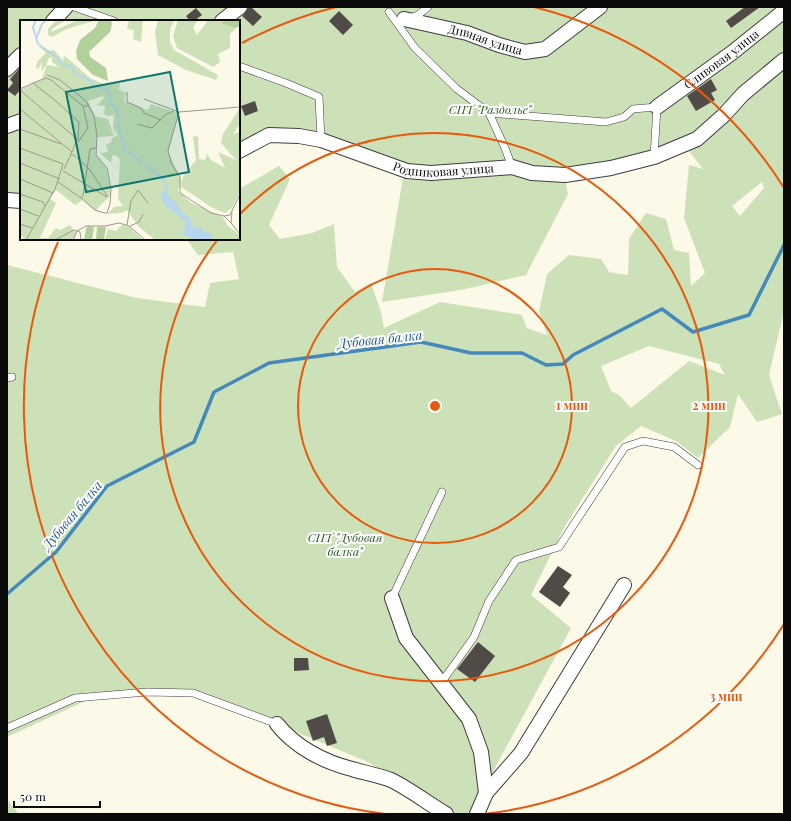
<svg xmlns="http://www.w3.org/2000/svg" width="791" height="821" font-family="'Playfair Display',serif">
	<rect width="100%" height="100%" fill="#fcf9e9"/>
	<!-- green -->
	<g fill="#cce1b8" fill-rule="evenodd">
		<path d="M 7,7 L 784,7 L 784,311 L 769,375 L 782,414 L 757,422 L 738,394 L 730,427 L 698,458 L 676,441 L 641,426 L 616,446 L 565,526 L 531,595 L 571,628 L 470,814 L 450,814 L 368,762 L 277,724 L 182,689 L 94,697 L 7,737 L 7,265 L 137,298 L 205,307 L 210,283 L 239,279 L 233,252 L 198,255 L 186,239 L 239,239 L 239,189 L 279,166 L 290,179 L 269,225 L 280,239 L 312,233 L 334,224 L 337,267 L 355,292 L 371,283 L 381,312 L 384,328 L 440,302 L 522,315 L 527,328 L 547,335 L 539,311 L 547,274 L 569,255 L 601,259 L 609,272 L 628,275 L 629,239 L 646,213 L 666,219 L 674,250 L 689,253 L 691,286 L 705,273 L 684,218 L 689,165 L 703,169 L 688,150 L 565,180 L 568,194 L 526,275 L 461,290 L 382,302 L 405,166 L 274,129 L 239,146 L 239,21 L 21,21 L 21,196 L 7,195 ZM 762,182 L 764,188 L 740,216 L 732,206 ZM 649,346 L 719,364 L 725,375 L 689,361 L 631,408 L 619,395 L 611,391 L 601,366 Z"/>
		<polygon points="7,800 19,814 7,814"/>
	</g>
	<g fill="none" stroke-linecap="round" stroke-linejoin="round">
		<!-- stream -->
		<polyline stroke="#4589ba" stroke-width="3.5" points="7,594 56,552 107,486 194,442 214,392 269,363 421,342 471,353 522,353 546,365 563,364 573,355 662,309 693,332 749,315 784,245"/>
	</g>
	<!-- building -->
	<g fill="#514b48">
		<polygon points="249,7 251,7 262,17 253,26 242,16 245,13"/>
		<polygon points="745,7 760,7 731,28 726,21"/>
		<polygon points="196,8 202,15 194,21 190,21 186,16"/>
		<polygon points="339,11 353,25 343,35 329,21"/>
		<polygon points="21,67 21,89 15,96 7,90 13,83 10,79"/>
		<polygon points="711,79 717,90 711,93 715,100 696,111 687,96"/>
		<polygon points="255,101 258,111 245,116 241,106"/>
		<polygon points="558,566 572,575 563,587 570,593 560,607 539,592"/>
		<polygon points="478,642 495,656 475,682 457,669"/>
		<polygon points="294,658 308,658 309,670 294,671"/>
		<polygon points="327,714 337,743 327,746 324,737 313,741 306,721"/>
	</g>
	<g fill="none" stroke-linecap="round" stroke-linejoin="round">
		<!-- service casing -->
		<g stroke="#3d3d3d" stroke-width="8">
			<g id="service">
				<polyline points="74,7 114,21"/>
				<polyline points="389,12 415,48 457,89 489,113 606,122 624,117 633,109 657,107 654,157"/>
				<polyline points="410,18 418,15 428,7"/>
				<polyline points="239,66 286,83 319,97 321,140"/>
				<polyline points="489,113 505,148 512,167"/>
				<polyline points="7,378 12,377"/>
				<polyline points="392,598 442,492"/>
				<polyline points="441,683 474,637 489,601 516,560 559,547 625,447 643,441 674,447 698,465"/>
				<polyline points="7,728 75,698 147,692 193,693 277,724"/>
			</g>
		</g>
		<!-- minor casing -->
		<g stroke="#3d3d3d" stroke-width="16">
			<g id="minor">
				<path id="s1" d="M 404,19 L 467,33 L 499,45 L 525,52 L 545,49 L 600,7"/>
				<polyline points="53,21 66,7"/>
				<polyline points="222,21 240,7"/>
				<polyline points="7,69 21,55"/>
				<path id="s2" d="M 657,107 L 733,52 L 784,11"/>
				<polyline points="7,126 21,121"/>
				<path id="s3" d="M 239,151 L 269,135 L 299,136 L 321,140 L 407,171 L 431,173 L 512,167 L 532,173 L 565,175 L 611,168 L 654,157 L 697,139 L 724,115 L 743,94 L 784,60"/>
				<polyline points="7,200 21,201"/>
				<polyline points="392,598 406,638 469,719 481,752 486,793"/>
				<path d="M 277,724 C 295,747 324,762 352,769 C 365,773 378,775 391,780 C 408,788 429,804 446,814"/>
				<polyline points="477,814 486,793 521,753 624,585"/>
			</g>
		</g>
		<!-- service -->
		<use href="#service" stroke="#fff" stroke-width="7"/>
		<!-- minor -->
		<use href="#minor" stroke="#fff" stroke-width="14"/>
	</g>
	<!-- distance rings -->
	<g fill="none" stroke="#e8590c" stroke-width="2">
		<circle cx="435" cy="406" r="137"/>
		<path d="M240 214A274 274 0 1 1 218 239"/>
		<path d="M784 624A411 411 0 0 1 485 814M385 814A411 411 0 0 1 58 242M242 43A411 411 0 0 1 336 7M534 7A411 411 0 0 1 784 188"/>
	</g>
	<g text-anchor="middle" stroke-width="4" stroke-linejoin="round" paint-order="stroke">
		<!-- street labels -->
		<g font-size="12" fill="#0a0a0a" stroke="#fff">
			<text dy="4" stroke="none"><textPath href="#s1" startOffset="84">Дивная улица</textPath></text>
			<text dy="4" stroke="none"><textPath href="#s2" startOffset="80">Сливовая улица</textPath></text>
			<text dy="4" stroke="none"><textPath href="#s3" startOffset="214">Родниковая улица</textPath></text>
		</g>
		<!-- park labels -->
		<g font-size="12" font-style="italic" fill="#2d5824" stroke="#fff">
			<text x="490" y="114">СНТ "Раздолье"</text>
			<text x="345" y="542">СНТ "Дубовая<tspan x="345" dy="14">балка"</tspan></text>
		</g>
		<!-- water labels -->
		<g font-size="13" font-style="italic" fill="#255b8a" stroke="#fff">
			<text transform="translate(380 339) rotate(-6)" y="5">Дубовая балка</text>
			<text transform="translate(72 515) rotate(-50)" y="5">Дубовая балка</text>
		</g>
	</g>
	<!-- overview -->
	<g transform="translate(20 20)">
		<rect width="220" height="220" fill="#fcf9e9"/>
		<path d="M 36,0 L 46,0 L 32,9 L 31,12 L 58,0 L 77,0 L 47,9 L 32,17 L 28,15 L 28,9 ZM 109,0 L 123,0 L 121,22 L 113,19 L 114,10 L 107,9 ZM 138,0 L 154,0 L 150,10 L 150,22 L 154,30 L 198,55 L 196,60 L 166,50 L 138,35 L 135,12 ZM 158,0 L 178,0 L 173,7 L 177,15 L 188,0 L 203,0 L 203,4 L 216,8 L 210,14 L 210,28 L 198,34 L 200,42 L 193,47 L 157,28 L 153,16 ZM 18,26 L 28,31 L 34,30 L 43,41 L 44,36 L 46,37 L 70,58 L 86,65 L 99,63 L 100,66 L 98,69 L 106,73 L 104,81 L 107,83 L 128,90 L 131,84 L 158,93 L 148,132 L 161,159 L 158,171 L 170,182 L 203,197 L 208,206 L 220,215 L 220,220 L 135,220 L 119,207 L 107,190 L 101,193 L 87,194 L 94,187 L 103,186 L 98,179 L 100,139 L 95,135 L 92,136 L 91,143 L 80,133 L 88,132 L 86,124 L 91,123 L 92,118 L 98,115 L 93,109 L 94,95 L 87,96 L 84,94 L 85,86 L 77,85 L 84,78 L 83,76 L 68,81 L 75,96 L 88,99 L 94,116 L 77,117 L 75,134 L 86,148 L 91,172 L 89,177 L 75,191 L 63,180 L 55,185 L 36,170 L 30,179 L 36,183 L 20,218 L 28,218 L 36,208 L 40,210 L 50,205 L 56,213 L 53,220 L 5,220 L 0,214 L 0,70 L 22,59 L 27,45 L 39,47 L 32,42 L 32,37 L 28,39 L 26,46 L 21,51 L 22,42 L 18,49 L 16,48 L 17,42 L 26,33 ZM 220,88 L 220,104 L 213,114 L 220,112 L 220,171 L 212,188 L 205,193 L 191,187 L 160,166 L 164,155 L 176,140 L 173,117 L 178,116 L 179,139 L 185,140 L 187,134 L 191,140 L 205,148 L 198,132 L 216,140 L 201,123 L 203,114 ZM 102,205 L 109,207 L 123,220 L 85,220 L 88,209 L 96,211 Z" fill="#cce1b8"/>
		<path d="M 79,0 L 91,0 L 92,4 L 90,12 L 69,32 L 70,37 L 86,48 L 88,61 L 73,55 L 57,39 L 56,31 L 60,20 L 75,8 ZM 203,0 L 220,0 L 220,6 L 216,8 L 203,4 ZM 69,206 L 74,207 L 72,220 L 64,220 L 66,208 ZM 77,207 L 86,207 L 84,220 L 76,220 Z" fill="#b1d09a"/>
		<path d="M 148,167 L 148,176 L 159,185 L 158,187 L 163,194 L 169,196 L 172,206 L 183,209 L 184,213 L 189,211 L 193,220 L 174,220 L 164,215 L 165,201 L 145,185 L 141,179 L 141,172 Z" fill="#b5d6ed"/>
		<path fill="none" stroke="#b5d6ed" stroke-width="2" d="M 16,0 L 13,7 L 18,24 L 38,38 L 44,47 L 50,45 L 56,54 L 68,59 L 73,65 L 87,70 L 91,76 L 89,81 L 98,92 L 99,110 L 105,129 L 143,159 L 147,168M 17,17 L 22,4 L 26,0"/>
		<path fill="none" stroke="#9b9990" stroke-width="1" d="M 27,55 L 40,60 L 66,81 L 74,96 L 77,116 L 76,135 L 87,148 L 91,169 L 90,184 L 87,193 L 84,193 L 75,190 L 61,178M 13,63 L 26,58 L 31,60 L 63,86M 0,69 L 13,63 L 37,82 L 59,102 L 58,120M 0,70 L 57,119 L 52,132M 107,72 L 107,82 L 121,88 L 124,93 L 141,100M 124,79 L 159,92 L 220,87M 0,89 L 52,132 L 44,149M 159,92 L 148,131 L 152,145 L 160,157 L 160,173 L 191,193 L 204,196 L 211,203M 117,104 L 132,108 L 145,95 L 154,91M 0,109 L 41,124M 58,122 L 68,108 L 63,86 L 69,86M 0,128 L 43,144 L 35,169 L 6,220M 50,135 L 54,135 L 70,150 L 88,177M 0,143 L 40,159M 43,151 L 87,177M 0,159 L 33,173M 38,162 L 61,178 L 63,176 L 70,129 L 76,128M 0,174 L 23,182 L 25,186M 0,189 L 18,196M 212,192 L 211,203 L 220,214M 204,196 L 210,195 L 220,174M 0,204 L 12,208M 107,205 L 111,181 L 118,170 L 128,183M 110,206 L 119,202 L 123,194M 35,220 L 54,210 L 60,212 L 61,220M 53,220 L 57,211 L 66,206 L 85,206 L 99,203 L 109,206 L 125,220"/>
		<path fill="#0f766e" fill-opacity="0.15" stroke="#0f766e" stroke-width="2" d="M 150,52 L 169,152 L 66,172 L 46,72 Z"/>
		<rect width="220" height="220" fill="none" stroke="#0a0a0a" stroke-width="2"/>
	</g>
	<circle cx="435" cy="406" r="6" fill="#e8590c" stroke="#fff" stroke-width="2"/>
	<g font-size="12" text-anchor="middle" font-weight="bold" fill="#e8590c" stroke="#fff" stroke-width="4" stroke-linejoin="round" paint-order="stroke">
		<text x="572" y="410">1 мин</text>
		<text x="709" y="410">2 мин</text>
		<text x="726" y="701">3 мин</text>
	</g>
	<!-- border -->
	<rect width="791" height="821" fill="none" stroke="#0a0a0a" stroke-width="16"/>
	<!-- scale -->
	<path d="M14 801v6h86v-6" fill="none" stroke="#0a0a0a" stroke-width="2"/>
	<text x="20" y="801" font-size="12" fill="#0a0a0a" stroke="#ffffff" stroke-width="3" paint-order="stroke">50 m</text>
</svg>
